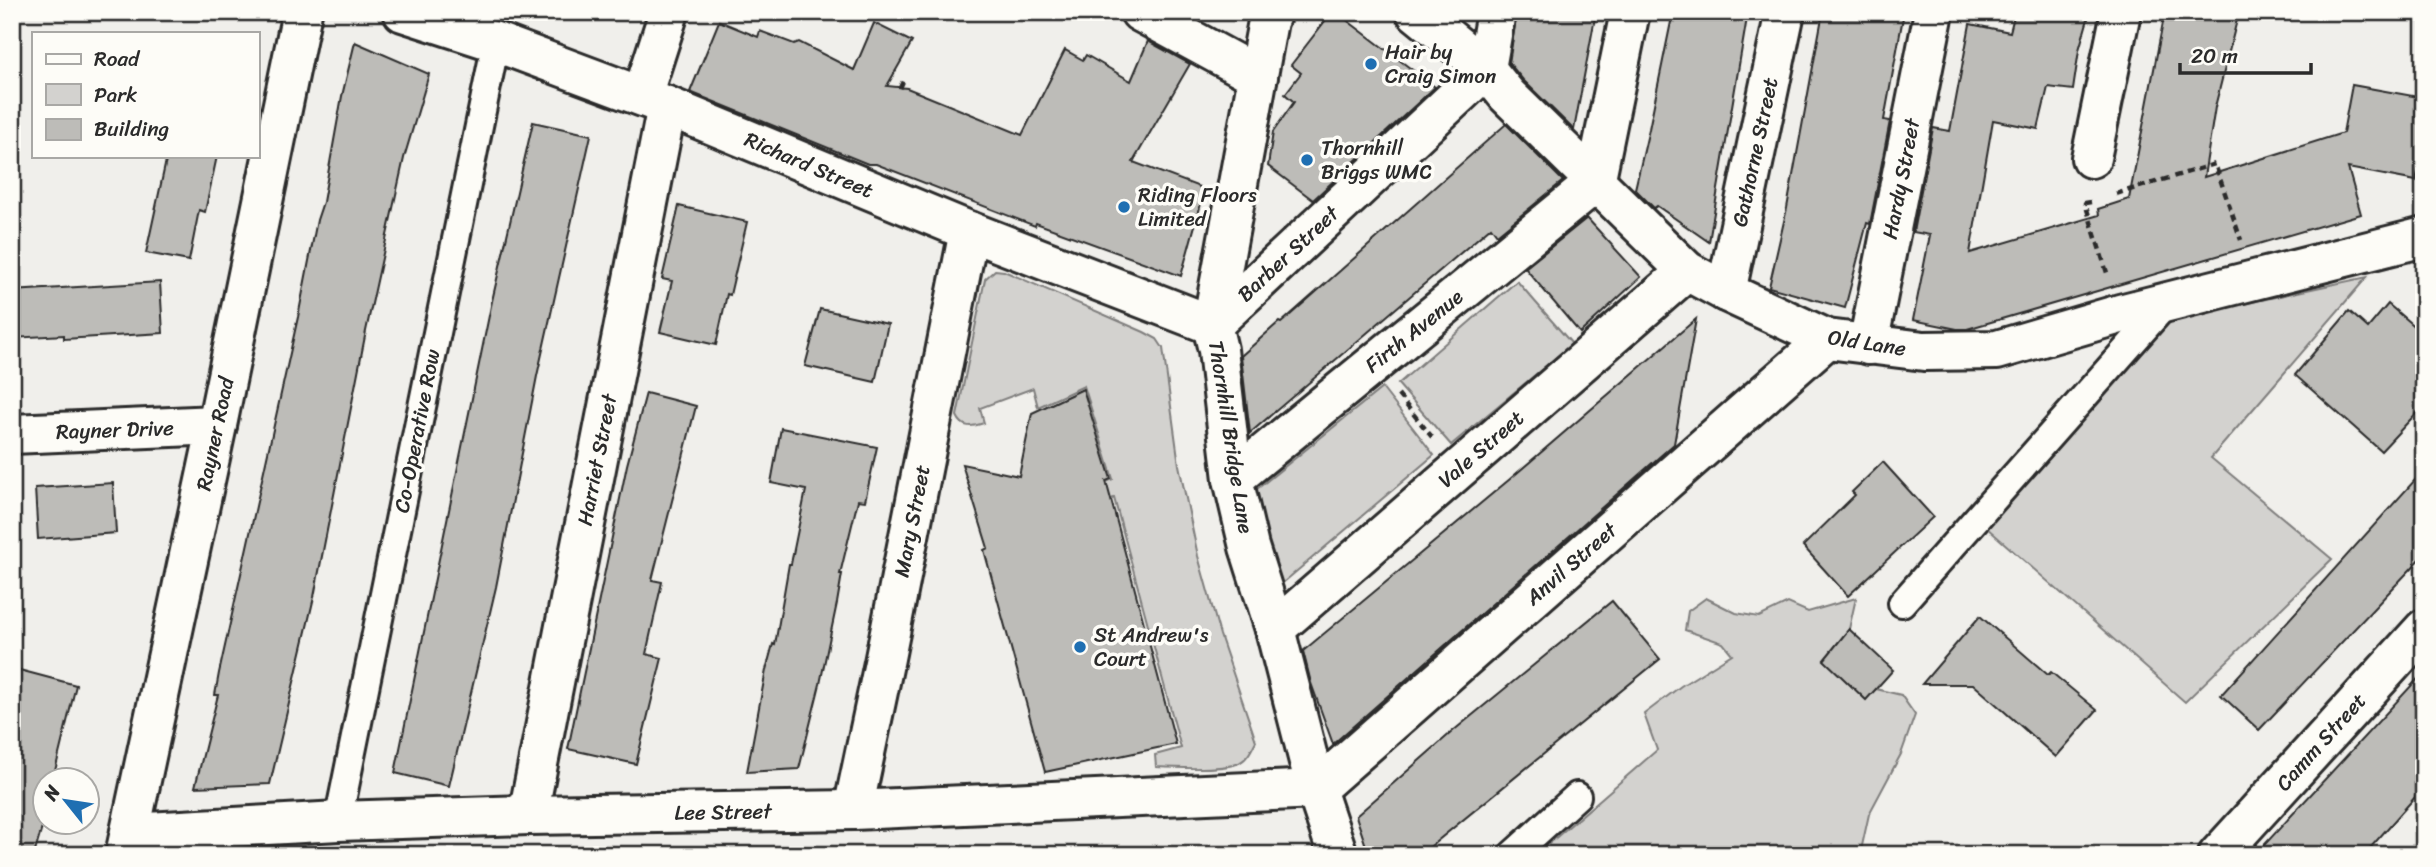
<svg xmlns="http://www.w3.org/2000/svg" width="2436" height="867" font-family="Sriracha,sans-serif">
	<rect width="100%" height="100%" fill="#f0efeb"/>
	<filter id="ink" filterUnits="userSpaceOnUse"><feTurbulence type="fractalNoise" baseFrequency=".0143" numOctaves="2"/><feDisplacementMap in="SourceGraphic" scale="14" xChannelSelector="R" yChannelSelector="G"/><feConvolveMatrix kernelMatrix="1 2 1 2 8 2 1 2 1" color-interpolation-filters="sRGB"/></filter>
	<g filter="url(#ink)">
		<!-- green -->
		<g fill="#d3d2cf" stroke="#7f7e7d" stroke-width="2">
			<path d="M 995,270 L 1004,271 L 1144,332 L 1157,339 L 1163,348 L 1179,465 L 1198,556 L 1220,635 L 1256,741 C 1252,748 1248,759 1239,763 C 1224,770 1175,768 1156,767 L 1155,755 L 1181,748 L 1114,498 L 1082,512 L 1076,496 L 1113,479 L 1084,386 L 1038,407 L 1033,388 L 980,408 L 984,423 C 972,427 963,429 957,416 L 985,279 Z"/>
			<polygon points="2367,277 2211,458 2332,559 2185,702 1987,528 2169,320"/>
			<polygon points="1517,281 1572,344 1451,445 1398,384"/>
			<polygon points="1382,388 1434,455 1278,587 1252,493"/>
			<polygon points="1706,598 1736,613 1759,617 1788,603 1808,612 1856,598 1849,629 1824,660 1865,699 1876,689 1901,695 1915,715 1901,754 1869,814 1860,855 1536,855 1657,750 1644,714 1681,686 1732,654 1723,643 1685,630 1688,611"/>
		</g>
		<!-- building -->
		<g fill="#bdbcb8" stroke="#2b2b2b" stroke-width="2">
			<polygon points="1332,12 1336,12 1435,87 1313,200 1268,166 1273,132 1294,102 1285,94 1301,73 1291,65"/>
			<polygon points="1517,12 1596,12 1574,130 1523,80 1509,63"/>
			<polygon points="1673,12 1748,12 1709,242 1657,206 1654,208 1635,189 1649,129"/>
			<polygon points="1823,12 1904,12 1884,120 1890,121 1870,224 1867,223 1845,308 1769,287 1787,208"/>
			<polygon points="2015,12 2090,12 2079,50 2073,90 2048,87 2038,129 1993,120 1970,253 2099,215 2098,209 2129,199 2165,12 2239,12 2215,107 2204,177 2343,133 2352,85 2424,98 2424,142 2416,181 2348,168 2361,214 1967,329 1957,329 1913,320 1930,235 1913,232 1933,128 1950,131 1970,24 2010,32"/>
			<polygon points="719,21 758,37 760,31 794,44 799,42 854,70 874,23 912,42 887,86 907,88 1022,135 1065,50 1083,60 1086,55 1131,81 1148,41 1190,64 1133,162 1205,189 1181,276 1036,223 1035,226 876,164 868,164 690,92"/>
			<polygon points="355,42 429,74 404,158 366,331 314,597 270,784 195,787 218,695 215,695 219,673 298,317 317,220 323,202 342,96"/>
			<polygon points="533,122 591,135 537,376 496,587 449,786 395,773 492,301"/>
			<polygon points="1506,124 1563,181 1497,235 1491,227 1250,433 1241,356 1279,322 1281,323"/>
			<polygon points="167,156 217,156 205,212 199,210 189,261 146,253"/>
			<polygon points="679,206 747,222 730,295 727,294 716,345 660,332 672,281 662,279"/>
			<polygon points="1587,218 1641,277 1580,333 1525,268"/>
			<polygon points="160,282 163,333 64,339 64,335 12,338 12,291"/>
			<polygon points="2388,304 2424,335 2424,405 2381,451 2295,375 2349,311 2368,328"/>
			<polygon points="820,309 888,324 875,382 805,366"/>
			<polygon points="1696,319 1674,444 1333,744 1311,683 1303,651 1510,479"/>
			<polygon points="1083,389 1111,479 1106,481 1176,744 1045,772 984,550 988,548 962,464 1019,476 1032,413"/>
			<polygon points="646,393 696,406 652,580 662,582 646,654 662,658 636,764 568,749 627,465"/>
			<polygon points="781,428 877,447 865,501 858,500 840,574 842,574 837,603 820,684 799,769 747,772 766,670 773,644 775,645 789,564 791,564 806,490 771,483"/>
			<polygon points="1883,462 1933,517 1848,596 1803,546 1855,495 1852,492"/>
			<polygon points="2424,470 2424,555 2259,730 2221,695"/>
			<polygon points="113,483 116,533 38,539 35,488"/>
			<polygon points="1612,601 1660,659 1420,855 1369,855 1356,816 1453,731"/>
			<polygon points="1980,616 2048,675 2051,672 2097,710 2056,757 1973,684 1922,684"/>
			<polygon points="1849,629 1893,670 1866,700 1824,660"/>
			<polygon points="12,668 76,685 54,775 56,776 55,780 46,780 46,814 34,855 12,855"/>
			<polygon points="2424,672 2424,787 2364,855 2255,855"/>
		</g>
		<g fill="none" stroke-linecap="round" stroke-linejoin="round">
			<!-- lane casing -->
			<g stroke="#2b2b2b" stroke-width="32">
				<g id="lane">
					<polyline points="1902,603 2168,302"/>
					<polyline points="338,821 496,42"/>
					<polyline points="1512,855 1577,796"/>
				</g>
			</g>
			<!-- street casing -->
			<g stroke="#2b2b2b" stroke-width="44">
				<g id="street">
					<polyline points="403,12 496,42 667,106 969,231 1212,325 1486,69 1496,12"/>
					<polyline points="1140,12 1258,76"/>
					<polyline points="1272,12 1268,21 1212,325 1218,350 1233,479 1249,547 1275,629 1316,789 1338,855"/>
					<polyline points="1416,12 1486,69 1507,95 1687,271 1726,292 1827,339 1924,351 1997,350 2120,314 2424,237"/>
					<polyline points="642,96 669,12"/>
					<polyline points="2091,158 2121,12"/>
					<polyline points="1726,292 1785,12"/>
					<polyline points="1868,345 1934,12"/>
					<polyline points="12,434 217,425"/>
					<polyline points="1233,479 1595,183 1630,12"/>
					<polyline points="1275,629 1687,271"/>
					<polyline points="853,810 885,658 969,231"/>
					<polyline points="528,815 667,106"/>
					<polyline points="130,833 338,821 528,815 853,810 1316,789 1827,339"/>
					<polyline points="125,855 217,425 302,12"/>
					<polyline points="2218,855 2424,629"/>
				</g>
			</g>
			<!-- path -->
			<g stroke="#2b2b2b" stroke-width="4.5" stroke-dasharray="7 5" stroke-linecap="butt">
				<polyline points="900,88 904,79"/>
				<polyline points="2116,194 2215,164 2241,240"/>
				<polyline points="2091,202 2085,203 2108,276"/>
				<polyline points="1398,395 1432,437"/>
			</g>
			<!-- lane -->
			<use href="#lane" stroke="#fdfcf7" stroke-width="26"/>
			<!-- street -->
			<use href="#street" stroke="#fdfcf7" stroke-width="38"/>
		</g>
	</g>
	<!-- markers -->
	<g fill="#1f6fb2" stroke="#fdfcf7" stroke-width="2.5">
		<circle cx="1371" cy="64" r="7"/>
		<circle cx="1307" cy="160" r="7"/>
		<circle cx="1124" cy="207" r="7"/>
		<circle cx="1080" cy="647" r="7"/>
	</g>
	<g text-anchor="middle" stroke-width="7" stroke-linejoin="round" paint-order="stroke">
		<!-- poi labels -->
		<g font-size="21" fill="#2b2b2b" stroke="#fdfcf7" text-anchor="start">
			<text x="1385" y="59">Hair by<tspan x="1385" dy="24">Craig Simon</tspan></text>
			<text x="1321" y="155">Thornhill<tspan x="1321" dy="24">Briggs WMC</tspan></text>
			<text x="1138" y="202">Riding Floors<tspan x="1138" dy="24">Limited</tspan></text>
			<text x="1094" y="642">St Andrew's<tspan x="1094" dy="24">Court</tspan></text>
		</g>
		<!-- street labels -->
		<g font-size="21" fill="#2b2b2b" stroke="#fdfcf7">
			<text transform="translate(1755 152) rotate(-78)" y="7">Gathorne Street</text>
			<text transform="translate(809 165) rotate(23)" y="7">Richard Street</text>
			<text transform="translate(1901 179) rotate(-79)" y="7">Hardy Street</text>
			<text transform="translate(1288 254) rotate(-43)" y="7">Barber Street</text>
			<text transform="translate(1414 331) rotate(-39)" y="7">Firth Avenue</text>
			<text transform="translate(1867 343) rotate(9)" y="7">Old Lane</text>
			<text transform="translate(115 430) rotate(-2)" y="7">Rayner Drive</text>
			<text transform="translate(417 431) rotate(-79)" y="7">Co-Operative Row</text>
			<text transform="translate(215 434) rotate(-78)" y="7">Rayner Road</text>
			<text transform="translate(1231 437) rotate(81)" y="7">Thornhill Bridge Lane</text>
			<text transform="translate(1481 449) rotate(-41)" y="7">Vale Street</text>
			<text transform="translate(597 460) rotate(-79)" y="7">Harriet Street</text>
			<text transform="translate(912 521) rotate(-79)" y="7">Mary Street</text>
			<text transform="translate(1571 564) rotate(-41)" y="7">Anvil Street</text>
			<text transform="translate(2321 742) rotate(-48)" y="7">Camm Street</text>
			<text transform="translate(723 812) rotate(-1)" y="7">Lee Street</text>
		</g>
	</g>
	<!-- margin -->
	<rect width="2436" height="867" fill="none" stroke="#fdfcf7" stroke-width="42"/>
	<rect x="21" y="21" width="2394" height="825" fill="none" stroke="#2b2b2b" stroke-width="2.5" filter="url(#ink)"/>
	<!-- legend -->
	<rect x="32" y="32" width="228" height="126" fill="#fdfcf7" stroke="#a9a8a5" stroke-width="2"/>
	<rect x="46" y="54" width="35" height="10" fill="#fdfcf7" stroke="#a9a8a5" stroke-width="2"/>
	<text x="94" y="66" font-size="21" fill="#2b2b2b">Road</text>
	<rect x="46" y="84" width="35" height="21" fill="#d3d2cf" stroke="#a9a8a5" stroke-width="2"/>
	<text x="94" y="102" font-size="21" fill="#2b2b2b">Park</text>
	<rect x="46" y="119" width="35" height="21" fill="#bdbcb8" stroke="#a9a8a5" stroke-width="2"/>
	<text x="94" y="136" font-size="21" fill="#2b2b2b">Building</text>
	<!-- north arrow -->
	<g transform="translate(66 801) rotate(300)"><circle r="33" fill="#fdfcf7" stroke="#a9a8a5" stroke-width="2"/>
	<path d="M0-5L12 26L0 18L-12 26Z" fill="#1f6fb2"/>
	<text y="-10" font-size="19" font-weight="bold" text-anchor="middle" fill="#2b2b2b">N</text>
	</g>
	<!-- scale -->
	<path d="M2180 63v10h131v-10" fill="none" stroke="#2b2b2b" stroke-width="3.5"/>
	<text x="2191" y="63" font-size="21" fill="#2b2b2b" stroke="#fdfcf7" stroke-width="5" paint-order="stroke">20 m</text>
</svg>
